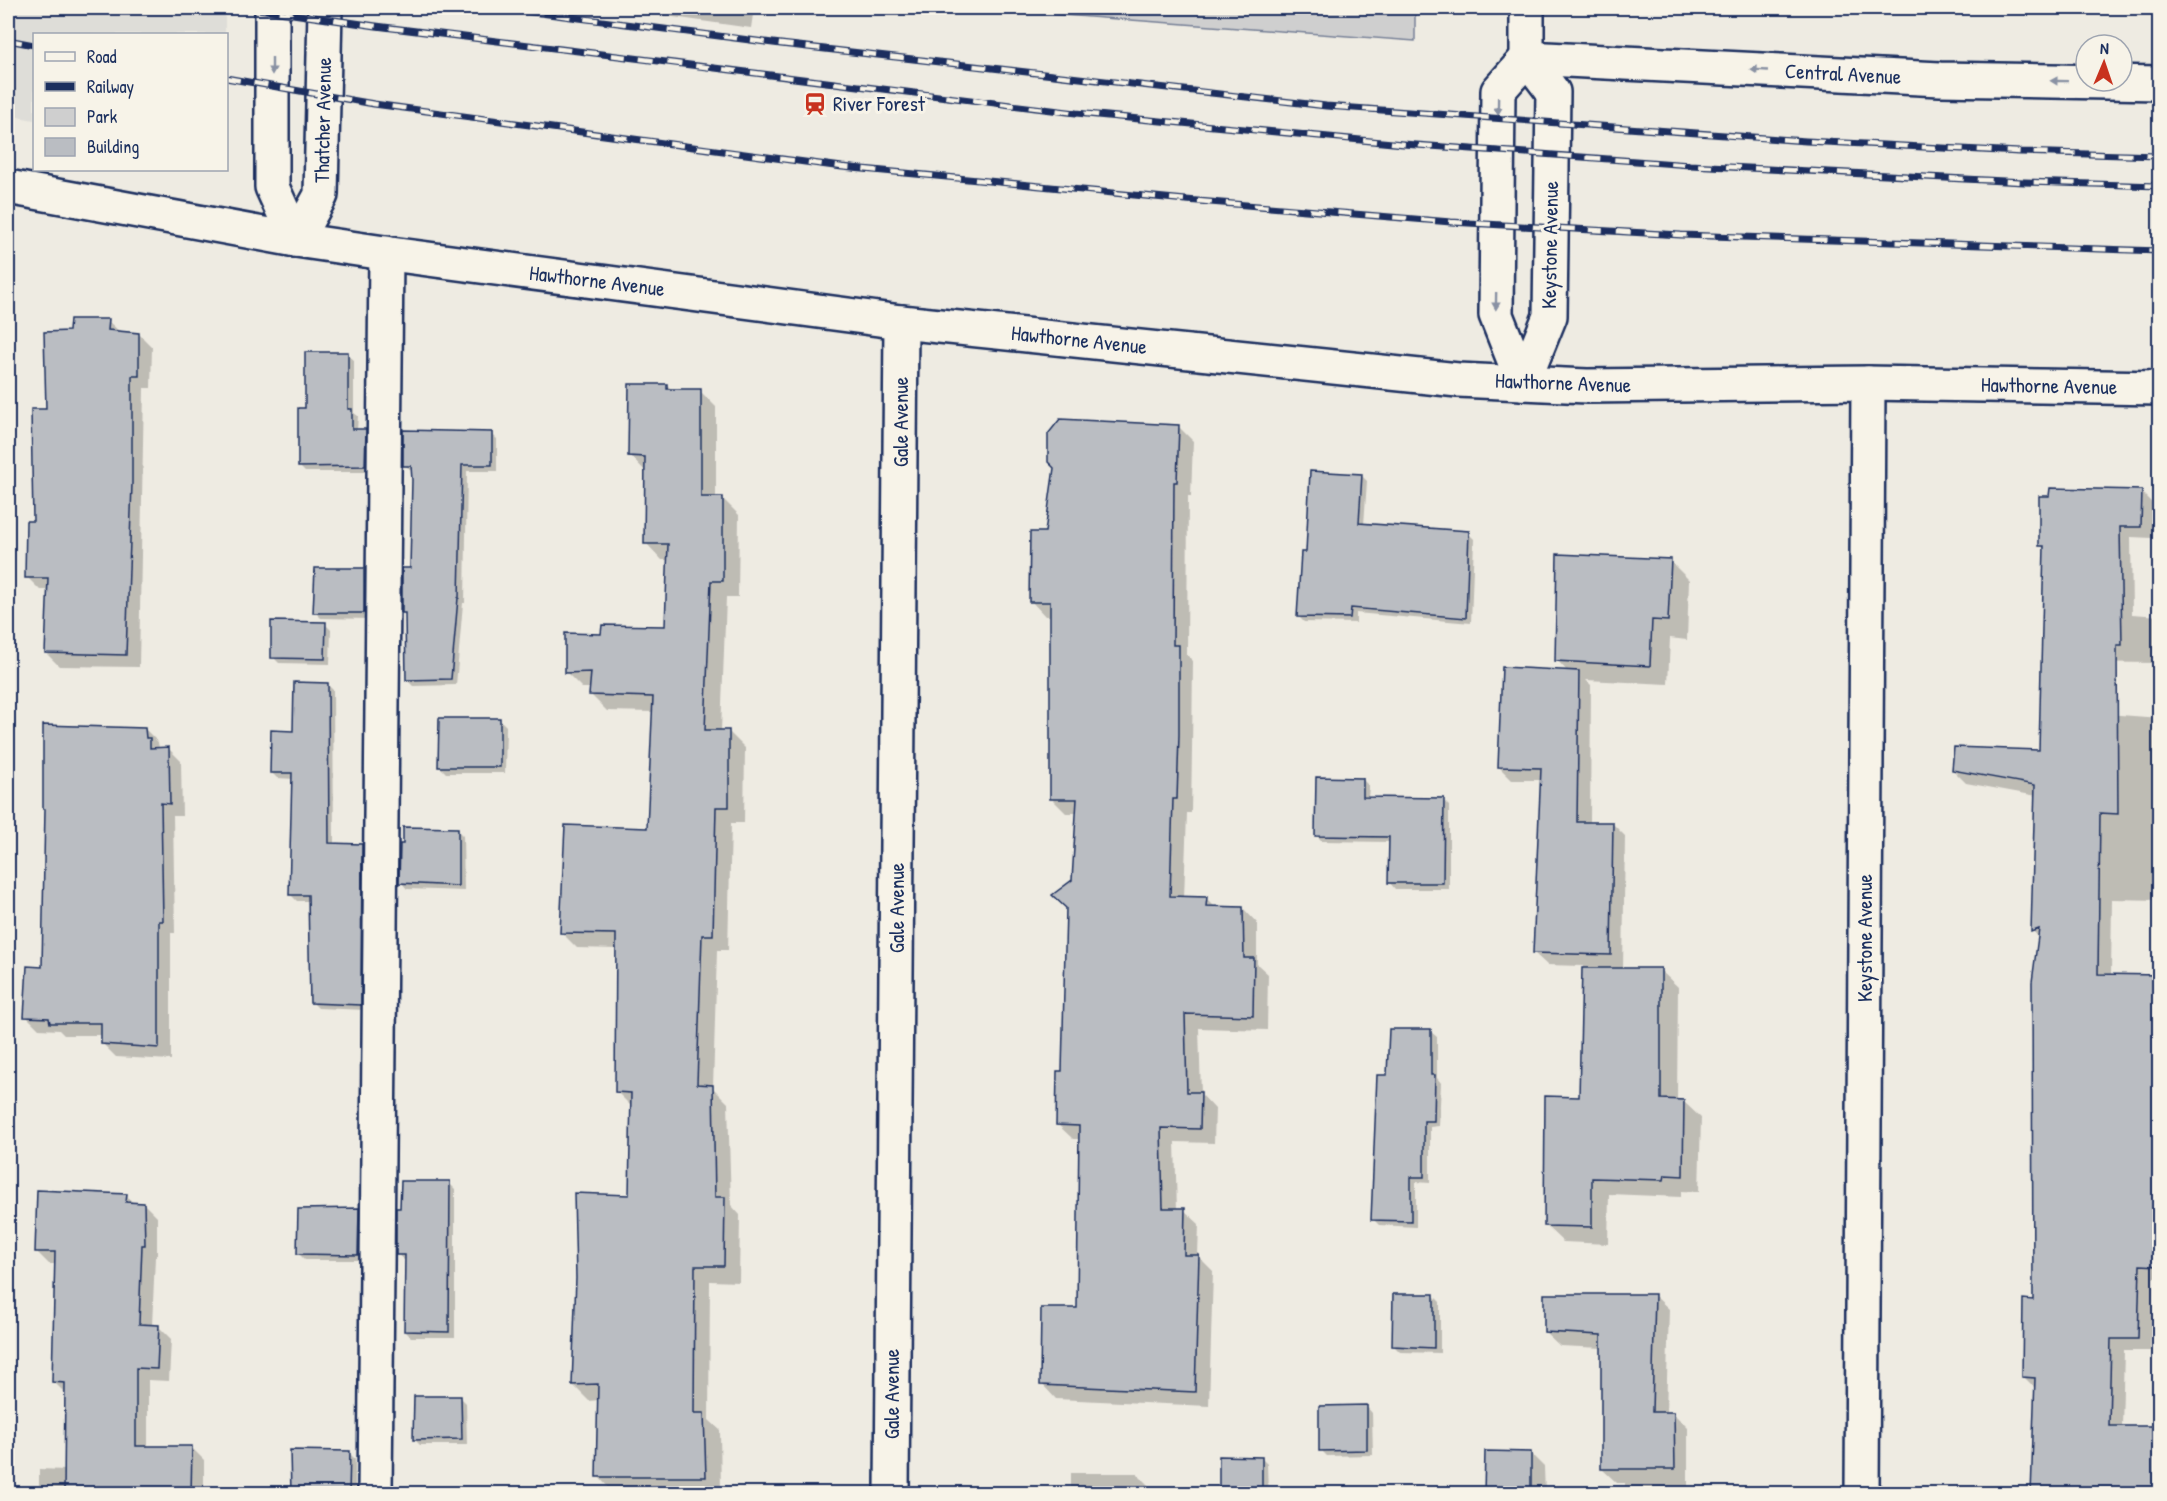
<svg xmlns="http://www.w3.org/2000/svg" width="2167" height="1501" font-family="'Patrick Hand',sans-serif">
	<rect width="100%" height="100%" fill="#eeebe2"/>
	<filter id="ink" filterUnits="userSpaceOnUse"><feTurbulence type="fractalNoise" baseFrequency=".0167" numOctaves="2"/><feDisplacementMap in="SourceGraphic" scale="12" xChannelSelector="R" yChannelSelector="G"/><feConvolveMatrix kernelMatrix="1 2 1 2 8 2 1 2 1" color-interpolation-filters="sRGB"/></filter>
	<g filter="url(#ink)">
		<!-- built -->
		<polygon fill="#deddd8" points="8,8 225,8 225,34 34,34 34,120 8,115"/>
		<!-- green -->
		<polygon fill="#cfcfcf" stroke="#757f96" stroke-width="1.5" points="970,8 1415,8 1415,41"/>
		<!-- shadow -->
		<g fill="#0003">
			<polygon points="609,8 754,8 751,28"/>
			<polygon points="108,321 120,332 139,334 152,347 151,388 144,388 139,667 59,666 46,653 49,590 40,590 27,577 48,410 70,332"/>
			<polygon points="347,354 354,360 354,413 358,416 357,430 365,431 371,437 371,472 305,472 299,466 307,410"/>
			<polygon points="667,385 673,391 700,391 716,407 716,498 723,499 739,515 738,597 726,597 721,731 729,732 745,748 744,823 731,823 728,950 717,950 713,1088 728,1103 731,1205 740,1215 739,1282 710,1281 709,1420 720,1430 721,1493 607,1494 607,1486 598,1476 599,1400 589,1401 573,1385 631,1196 632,1107 616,1091 618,949 577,948 561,932 649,829 654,712 607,711 591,695 591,688 582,688 566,672 603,636 666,627 669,560 662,560 646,543 646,472 630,455"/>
			<polygon points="1178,426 1193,441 1191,496 1188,496 1187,655 1193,661 1192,750 1191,813 1187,813 1184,898 1206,898 1216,908 1243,908 1257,923 1257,964 1268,974 1267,1030 1199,1028 1201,1094 1215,1109 1214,1143 1175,1142 1177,1210 1184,1210 1199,1224 1198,1256 1213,1271 1209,1406 1056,1399 1042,1384 1078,1310 1080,1139 1073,1139 1058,1125 1063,1073 1078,813 1066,813 1051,798 1052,616 1045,616 1031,601 1046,534"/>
			<polygon points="491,433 497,439 497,471 467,471 465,603 463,603 456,685 413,686 407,680 407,616 403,613 412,570 413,471 404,465"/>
			<polygon points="1361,475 1367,481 1364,525 1468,533 1474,539 1471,623 1356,613 1356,623 1304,622 1298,616"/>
			<polygon points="2141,492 2153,504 2152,538 2131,537 2132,614 2160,616 2160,663 2054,662 2046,550 2041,546"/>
			<polygon points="1670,561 1689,580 1687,640 1670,638 1668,684 1586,680 1591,685 1590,823 1612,823 1625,836 1623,969 1660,970 1678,987 1677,1101 1683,1101 1701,1118 1699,1192 1681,1191 1681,1197 1609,1194 1608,1244 1563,1242 1544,1224 1580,1098 1583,966 1547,965 1534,953 1542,780 1512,780 1499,767 1568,672 1557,660"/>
			<polygon points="364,570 370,576 370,619 321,618 315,612"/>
			<polygon points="325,624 331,630 330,664 279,663 273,657"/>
			<polygon points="327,684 333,690 334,845 361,845 368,851 366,1010 318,1008 312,1002 309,901 297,901 291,895 294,779 277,778 271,772 295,732"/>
			<polygon points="2041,709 2160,718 2160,900 2112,899 2111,975 2160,976 2160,1278 2153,1278 2150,1351 2124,1351 2122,1427 2157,1428 2160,1430 2160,1494 2032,1494 2036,1389 2024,1377 2035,1301 2039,938 2033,931 2037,796 1966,783 1953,770 2040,752"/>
			<polygon points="500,720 506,726 505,773 446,773 440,767"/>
			<polygon points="145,729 158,742 159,749 168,748 181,761 182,816 173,816 175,933 171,933 171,1060 116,1057 103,1044 103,1035 64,1035 59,1030 39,1029 26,1016 43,969"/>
			<polygon points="1362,779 1369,786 1368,798 1443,800 1449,806 1449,889 1395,889 1389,882 1390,842 1322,841 1316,835"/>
			<polygon points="457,830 463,836 464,891 407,889 401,882"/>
			<polygon points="1430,1031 1437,1037 1437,1078 1441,1083 1439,1126 1430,1127 1430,1183 1416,1182 1416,1227 1379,1225 1373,1219"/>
			<polygon points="449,1183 455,1189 455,1337 411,1337 405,1331 407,1260 404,1260 397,1254 402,1209"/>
			<polygon points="126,1195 134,1204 144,1204 157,1217 157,1257 155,1257 152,1326 158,1326 171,1339 169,1381 148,1380 148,1447 191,1447 204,1460 204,1494 39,1494 39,1469 66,1470 66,1394 54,1382 56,1264 49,1264 36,1251"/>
			<polygon points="358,1210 364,1216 364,1260 305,1260 299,1254"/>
			<polygon points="1654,1295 1669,1309 1666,1414 1674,1414 1688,1428 1688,1494 1625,1494 1625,1483 1617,1483 1602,1469 1603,1348 1560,1346 1545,1332"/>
			<polygon points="1434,1296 1440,1302 1440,1353 1400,1352 1394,1346"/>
			<polygon points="460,1397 466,1403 467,1445 420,1445 414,1439"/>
			<polygon points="1366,1406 1372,1413 1373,1455 1327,1456 1321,1450"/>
			<polygon points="349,1453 355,1459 355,1494 292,1494"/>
			<polygon points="1530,1453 1544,1467 1545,1494 1486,1494"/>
			<polygon points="1261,1458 1267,1464 1268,1494 1221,1494"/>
			<polygon points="1071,1473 1136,1473 1149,1486 1149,1494 1071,1494"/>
		</g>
		<!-- building -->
		<g fill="#babdc2" stroke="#1b2f5e" stroke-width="1.5">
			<polygon points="70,319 109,319 108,330 139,333 139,376 132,376 132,484 126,655 45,653 48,578 25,578 26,521 33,521 31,409 46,409 44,332 69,331"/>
			<polygon points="305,352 348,352 348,409 352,409 352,429 366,429 365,466 298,467 298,408 305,408"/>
			<polygon points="629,384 667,384 667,389 701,389 701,497 723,497 723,581 711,581 705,730 729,730 729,807 716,807 713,935 702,935 697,1084 713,1085 715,1197 725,1197 724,1266 695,1266 694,1413 704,1413 706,1477 596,1477 598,1384 572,1385 576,1278 574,1193 629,1195 631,1093 615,1092 616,934 560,933 565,825 647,828 653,697 589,695 591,672 565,673 565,633 601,634 602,625 665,626 668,544 644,544 645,457 628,456"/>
			<polygon points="1060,419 1179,425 1177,482 1174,482 1173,645 1179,645 1179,735 1177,799 1173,799 1170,896 1207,897 1206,906 1243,907 1244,958 1254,958 1253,1016 1185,1014 1187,1092 1201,1092 1200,1129 1161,1128 1163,1208 1185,1208 1184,1255 1199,1255 1195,1392 1040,1385 1041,1308 1077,1308 1079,1126 1056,1125 1057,1071 1062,1071 1066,908 1052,895 1072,880 1077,799 1050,799 1050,602 1029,602 1030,532 1045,532 1054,468 1048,462 1048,434"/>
			<polygon points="403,430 492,432 492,465 462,465 459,598 458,598 451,679 406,680 405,613 402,613 402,568 410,568 412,480 411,466 403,466"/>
			<polygon points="1310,471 1362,474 1359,523 1469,531 1466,618 1351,608 1350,618 1297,617 1301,552 1306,552"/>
			<polygon points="2050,488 2142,490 2141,527 2120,527 2122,645 2117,645 2118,814 2100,813 2098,974 2160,975 2159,1266 2140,1265 2138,1339 2111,1339 2109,1426 2157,1426 2157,1494 2031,1494 2035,1378 2022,1377 2023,1299 2033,1300 2032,982 2039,929 2031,932 2035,785 1952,770 1954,747 2039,750 2044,546 2039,546 2039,496 2049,496"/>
			<polygon points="1557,554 1671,559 1668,621 1652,620 1650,666 1555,661"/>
			<polygon points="315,568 364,568 364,613 313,613"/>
			<polygon points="271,621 326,622 325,659 271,658"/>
			<polygon points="1502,667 1579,671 1577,822 1613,822 1611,955 1533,953 1541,768 1498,767"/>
			<polygon points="294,682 328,683 329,843 362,844 361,1005 310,1003 308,895 289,895 292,773 270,773 271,730 293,731"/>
			<polygon points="439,718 500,718 500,767 438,767"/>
			<polygon points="43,725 145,728 146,738 150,738 150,748 169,747 170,804 161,803 163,921 159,921 159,1048 101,1044 101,1023 50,1023 49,1018 24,1017 27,966 42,967 45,809 43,809"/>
			<polygon points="1316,777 1363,778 1363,797 1444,798 1443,883 1388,883 1389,837 1315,836"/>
			<polygon points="403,827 458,828 458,886 399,883 400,844 403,844"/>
			<polygon points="1582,968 1661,968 1661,1099 1684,1100 1683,1176 1665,1175 1664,1180 1592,1178 1592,1227 1544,1226 1545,1096 1579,1097"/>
			<polygon points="1389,1029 1431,1029 1431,1075 1435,1075 1434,1121 1424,1121 1424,1177 1411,1177 1411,1221 1371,1220 1377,1075 1387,1075"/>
			<polygon points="401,1181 450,1181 449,1332 404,1331 405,1255 396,1255 396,1208 400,1208"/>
			<polygon points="37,1190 127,1194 126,1202 144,1203 145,1245 142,1245 139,1324 159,1325 157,1369 136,1368 136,1446 192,1446 191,1494 64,1494 65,1383 52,1382 55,1252 35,1252"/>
			<polygon points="359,1208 358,1255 297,1254 298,1209"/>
			<polygon points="1393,1294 1434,1294 1434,1348 1392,1346"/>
			<polygon points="1544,1294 1655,1294 1652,1412 1674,1412 1675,1469 1601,1469 1601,1335 1544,1332"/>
			<polygon points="414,1396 461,1396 462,1439 413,1440"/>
			<polygon points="1367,1405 1367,1450 1319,1451 1319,1406"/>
			<polygon points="290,1450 350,1451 349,1494 291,1494"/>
			<polygon points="1485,1451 1531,1452 1531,1494 1484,1494"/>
			<polygon points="1219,1456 1262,1457 1262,1494 1219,1494"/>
		</g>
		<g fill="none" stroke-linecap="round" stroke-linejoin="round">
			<!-- minor casing -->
			<g stroke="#1b2f5e" stroke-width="38">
				<g id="minor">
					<polyline points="272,8 272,187 296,240"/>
					<polyline points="1527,58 1940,79 2160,83"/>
					<polyline points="8,187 296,240 398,255 901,322 1458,380 1587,386 1868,383 2160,388"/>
					<polyline points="296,240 321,195 325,8"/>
					<polyline points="1523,383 1550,316 1553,92 1527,58 1527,8"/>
					<polyline points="1523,383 1496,315 1498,91 1527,58"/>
					<polyline points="375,1494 386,253"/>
					<polyline points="892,1494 901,322"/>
					<polyline points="1862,1494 1868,383"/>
				</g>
			</g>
			<!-- minor -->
			<use href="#minor" stroke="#f7f3e8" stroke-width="33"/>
			<!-- rail casing -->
			<g stroke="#1b2f5e" stroke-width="7">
				<g id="rail">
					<polyline points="251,8 376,26 1076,113 1403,144 1690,165 2024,182 2160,186"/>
					<polyline points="501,8 781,44 1326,106 1806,141 2020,152 2160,156"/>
					<polyline points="8,40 34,45"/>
					<polyline points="226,78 374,104 842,167 1186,200 1451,222 1681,235 2160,251"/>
				</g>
			</g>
			<!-- rail -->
			<use href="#rail" stroke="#f7f3e8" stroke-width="4.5" stroke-dasharray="14" stroke-linecap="butt"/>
		</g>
		<!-- one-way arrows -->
		<defs><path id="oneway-solid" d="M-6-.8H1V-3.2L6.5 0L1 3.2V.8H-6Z" transform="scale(1.5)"/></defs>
		<g fill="#8991a3">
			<use href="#oneway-solid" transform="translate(272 66) rotate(90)"/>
			<use href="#oneway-solid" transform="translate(1759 70) rotate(-177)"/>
			<use href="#oneway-solid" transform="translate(2059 81) rotate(-179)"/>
			<use href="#oneway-solid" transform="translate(1498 106) rotate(91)"/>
			<use href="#oneway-solid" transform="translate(1496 301) rotate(91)"/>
		</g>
	</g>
	<!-- icons -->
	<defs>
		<g id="station-bare" transform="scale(1.8)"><path d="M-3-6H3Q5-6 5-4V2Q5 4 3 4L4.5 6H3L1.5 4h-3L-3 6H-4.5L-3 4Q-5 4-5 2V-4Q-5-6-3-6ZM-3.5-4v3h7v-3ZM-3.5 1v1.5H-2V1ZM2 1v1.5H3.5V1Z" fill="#c8321e" stroke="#f7f3e8" stroke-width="2.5" paint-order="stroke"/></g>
	</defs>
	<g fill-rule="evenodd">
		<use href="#station-bare" x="815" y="104"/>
	</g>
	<g text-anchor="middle" stroke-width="6" stroke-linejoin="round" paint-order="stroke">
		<!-- street labels -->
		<g font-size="21" fill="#1b2f5e" stroke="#f7f3e8">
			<text transform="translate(1843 74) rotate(3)" y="7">Central Avenue</text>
			<text transform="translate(323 120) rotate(-89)" y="7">Thatcher Avenue</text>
			<text transform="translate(1550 245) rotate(-89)" y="7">Keystone Avenue</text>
			<text transform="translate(597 281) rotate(7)" y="7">Hawthorne Avenue</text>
			<text transform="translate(1079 340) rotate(6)" y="7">Hawthorne Avenue</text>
			<text transform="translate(1563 383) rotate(2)" y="7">Hawthorne Avenue</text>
			<text transform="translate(2049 386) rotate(1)" y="7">Hawthorne Avenue</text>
			<text transform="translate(901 422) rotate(-90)" y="7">Gale Avenue</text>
			<text transform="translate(897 908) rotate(-90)" y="7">Gale Avenue</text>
			<text transform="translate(1865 938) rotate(-90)" y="7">Keystone Avenue</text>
			<text transform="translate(892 1394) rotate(-90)" y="7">Gale Avenue</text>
		</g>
		<!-- poi labels -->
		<g font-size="21" fill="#1b2f5e" stroke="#f7f3e8" text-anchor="start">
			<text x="833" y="111">River Forest</text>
		</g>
	</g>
	<!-- margin -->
	<rect width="2167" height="1501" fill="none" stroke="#f7f3e8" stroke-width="30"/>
	<rect x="15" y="15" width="2137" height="1471" fill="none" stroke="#1b2f5e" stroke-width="2" filter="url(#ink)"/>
	<!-- legend -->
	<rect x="33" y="33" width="195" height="138" fill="#f7f3e8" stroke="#9fa5b1" stroke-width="1.5"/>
	<rect x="45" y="52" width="30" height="9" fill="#f7f3e8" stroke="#9fa5b1" stroke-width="1.5"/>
	<text x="87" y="63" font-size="18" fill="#1b2f5e">Road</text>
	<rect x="45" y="82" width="30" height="9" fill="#1b2f5e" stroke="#9fa5b1" stroke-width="1.5"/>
	<text x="87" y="93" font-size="18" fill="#1b2f5e">Railway</text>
	<rect x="45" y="108" width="30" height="18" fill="#cfcfcf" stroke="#9fa5b1" stroke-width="1.5"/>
	<text x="87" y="123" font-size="18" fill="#1b2f5e">Park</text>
	<rect x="45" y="138" width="30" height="18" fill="#babdc2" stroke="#9fa5b1" stroke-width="1.5"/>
	<text x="87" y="153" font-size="18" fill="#1b2f5e">Building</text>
	<!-- north arrow -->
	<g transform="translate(2104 63) rotate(2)"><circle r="28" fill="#f7f3e8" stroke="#9fa5b1" stroke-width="1.5"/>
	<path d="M0-4.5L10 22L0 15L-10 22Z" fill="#c8321e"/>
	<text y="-9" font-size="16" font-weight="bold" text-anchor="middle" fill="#1b2f5e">N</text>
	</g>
</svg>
